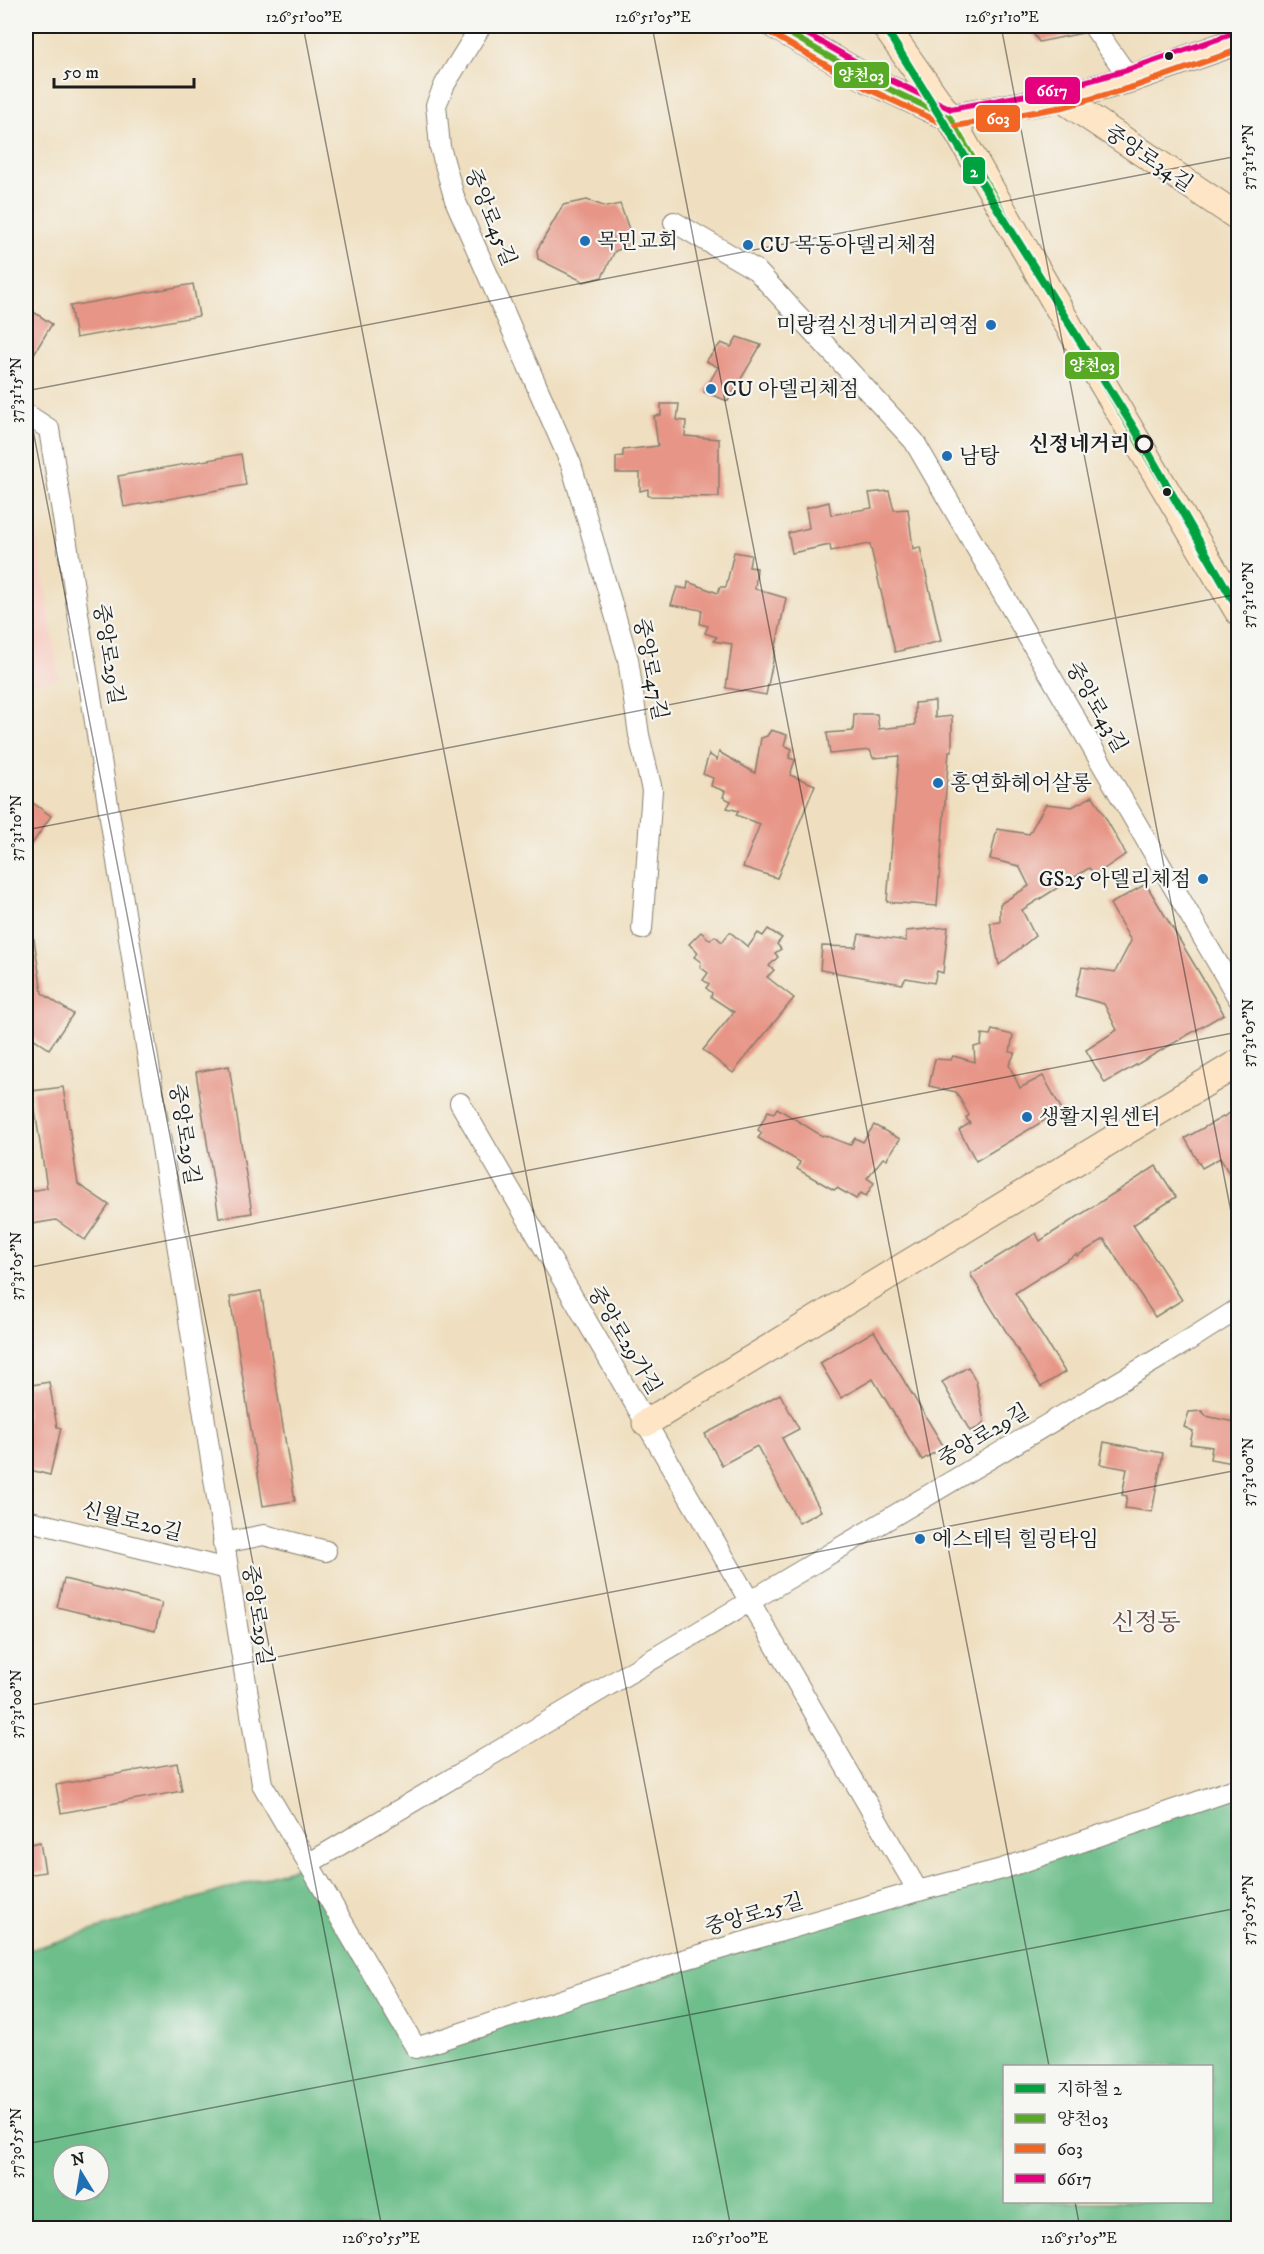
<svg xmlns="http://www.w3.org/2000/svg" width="1264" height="2254" font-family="'IM FELL DW Pica','Noto Serif KR',serif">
	<rect width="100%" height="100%" fill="#f6f6f2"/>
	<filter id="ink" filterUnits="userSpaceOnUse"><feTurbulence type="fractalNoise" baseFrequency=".0167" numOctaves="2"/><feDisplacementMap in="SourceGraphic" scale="12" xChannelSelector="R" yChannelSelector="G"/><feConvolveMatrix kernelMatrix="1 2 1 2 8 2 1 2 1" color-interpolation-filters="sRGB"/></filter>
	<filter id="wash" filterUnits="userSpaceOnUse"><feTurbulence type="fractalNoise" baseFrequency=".008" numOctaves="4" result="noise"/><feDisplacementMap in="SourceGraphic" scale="24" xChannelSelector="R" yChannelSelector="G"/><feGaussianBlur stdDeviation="1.35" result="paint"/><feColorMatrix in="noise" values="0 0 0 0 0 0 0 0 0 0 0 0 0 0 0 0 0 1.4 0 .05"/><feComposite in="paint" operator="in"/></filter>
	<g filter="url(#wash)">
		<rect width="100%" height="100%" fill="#efdfc0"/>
		<!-- built -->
		<polygon fill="#f7d1c7" points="26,462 59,678 26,685"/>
		<!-- forest -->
		<path fill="#6dbe8a" stroke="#446d53" stroke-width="1.5" fill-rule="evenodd" d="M 1238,1788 L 1238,2228 L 26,2228 L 26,1951 L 308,1864 L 416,2047 ZM 1004,2066 L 1212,2066 L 1212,2202 L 1004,2202 ZM 63,2155 L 99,2155 L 99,2191 L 63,2191 Z"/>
		<g id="blocks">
			<!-- building -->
			<g fill="#e79586">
				<polygon points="1028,26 1081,26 1083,33 1039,42"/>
				<polygon points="587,200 606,207 620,204 630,232 627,236 629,246 615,251 602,277 584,282 538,259 537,250 563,205"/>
				<polygon points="193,284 199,316 76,338 70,306"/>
				<polygon points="26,307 52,324 26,367"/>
				<polygon points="737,337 761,345 728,401 704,392 718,367 706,361 721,343 731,347"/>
				<polygon points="661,404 679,404 677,420 686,421 685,436 719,439 719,497 648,496 648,489 640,491 640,473 616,473 616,457 623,456 623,450 658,446 654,416 661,415"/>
				<polygon points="241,454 246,485 124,507 118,476"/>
				<polygon points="889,491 894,510 908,509 913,549 920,547 941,641 895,652 870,544 831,551 830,545 792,553 788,533 809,528 806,508 829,502 831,515 872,508 869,493"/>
				<polygon points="734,552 751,555 749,567 757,568 755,589 786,598 766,695 726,688 732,644 713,641 717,637 705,633 708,626 700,624 702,610 671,605 677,587 687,589 688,582 718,593 720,587 726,587"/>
				<polygon points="935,701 935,718 952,716 952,751 949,751 937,906 887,902 899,756 873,758 870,750 830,754 827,733 853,731 854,714 877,714 879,729 915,725 915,703"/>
				<polygon points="771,730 787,735 784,745 792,749 789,758 795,760 790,775 815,785 777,878 743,867 760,824 736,815 739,811 727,808 731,801 723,797 725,791 711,786 713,778 703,774 709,754 717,760 719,752 755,773 761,738 767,736"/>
				<polygon points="1093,796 1126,854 1095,875 1089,868 1022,910 1035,936 999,965 990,923 1000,922 1000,904 1029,886 1019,866 990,859 997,829 1029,834 1046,804 1072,807"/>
				<polygon points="26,798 51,816 26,853"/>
				<polygon points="1146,884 1224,1014 1105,1083 1086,1050 1117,1030 1104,1004 1075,996 1082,967 1115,972 1131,941 1110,904"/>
				<polygon points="948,927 943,973 937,971 934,983 906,978 902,984 820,970 822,946 856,947 859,934 906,941 906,931"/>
				<polygon points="768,929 782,938 777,944 781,949 775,953 778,957 769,966 774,970 767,977 794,998 733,1073 703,1050 734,1012 711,997 712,993 706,988 709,984 703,980 708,973 700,967 701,962 694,957 698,953 689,944 701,932 710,940 715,936 722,942 730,932 748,947 758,933 763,936"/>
				<polygon points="34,939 42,993 73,1014 49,1049 26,1033 26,940"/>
				<polygon points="992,1030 1013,1035 1010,1052 1015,1053 1009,1065 1020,1088 1043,1076 1062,1110 976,1161 959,1130 970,1123 966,1118 969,1115 956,1092 929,1086 935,1059 951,1060 953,1056 975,1062 974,1047 981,1045 982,1034 990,1035"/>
				<polygon points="229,1066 252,1213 219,1218 196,1072"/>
				<polygon points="63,1087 78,1184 109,1205 85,1240 56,1220 26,1225 26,1192 47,1188 32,1091"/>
				<polygon points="777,1108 822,1136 824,1135 850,1145 855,1138 863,1142 874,1125 900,1139 887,1159 883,1158 867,1178 874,1183 866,1196 861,1193 856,1199 837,1188 834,1190 797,1169 800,1162 758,1138 762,1133 758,1130 768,1111 774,1113"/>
				<polygon points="1239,1108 1239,1190 1220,1158 1202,1168 1185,1138"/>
				<polygon points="1156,1166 1176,1197 1133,1225 1182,1300 1155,1317 1104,1239 1077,1256 1076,1254 1015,1293 1065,1372 1041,1387 970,1274 1036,1233 1040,1241"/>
				<polygon points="261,1291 295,1501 263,1506 230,1297"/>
				<polygon points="874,1331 944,1447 922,1460 873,1379 841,1398 820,1363"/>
				<polygon points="968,1367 976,1381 984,1421 980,1427 970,1431 942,1382"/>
				<polygon points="49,1382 57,1427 61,1428 50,1475 26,1469 26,1386"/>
				<polygon points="780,1394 799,1429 782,1438 821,1511 799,1523 757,1446 722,1465 705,1434"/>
				<polygon points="1202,1411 1206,1416 1239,1423 1239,1464 1210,1459 1212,1447 1190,1444 1193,1431 1184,1427 1189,1412"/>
				<polygon points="1104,1442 1163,1453 1152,1512 1125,1508 1127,1496 1122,1495 1127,1469 1100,1464"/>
				<polygon points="64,1579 162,1603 155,1631 57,1607"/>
				<polygon points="177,1763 182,1791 61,1813 56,1785"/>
				<polygon points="40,1842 45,1872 26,1875 26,1845"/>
			</g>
		</g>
	</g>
	<g filter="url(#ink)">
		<use href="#blocks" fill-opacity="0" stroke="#867e6e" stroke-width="1.5"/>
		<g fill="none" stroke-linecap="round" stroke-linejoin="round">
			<!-- street casing -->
			<g stroke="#867e6e" stroke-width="22">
				<g id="street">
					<polyline points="481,26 445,84 436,105 440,147 455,200 571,464 628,659 639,735 652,790 642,929"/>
					<polyline points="1093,26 1130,79"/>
					<polyline points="674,222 756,270 914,441 1238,998"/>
					<polyline points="26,414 49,429 262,1784 416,2048 679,1961 918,1891 1002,1869 1238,1788"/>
					<polyline points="460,1103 918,1891"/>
					<polyline points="26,1520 227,1569"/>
					<polyline points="223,1543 264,1535 326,1551"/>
					<polyline points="308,1864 1186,1342 1238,1309"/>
				</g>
			</g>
			<!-- secondary casing -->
			<g stroke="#867e6e" stroke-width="29">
				<g id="secondary">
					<polyline points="776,26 870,80 950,118 1061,98 1130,79 1238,41"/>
					<polyline points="885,26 950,118 1078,342 1238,611"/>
					<polyline points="1061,98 1238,217"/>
					<polyline points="646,1423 1238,1063"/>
				</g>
			</g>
			<!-- street -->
			<use href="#street" stroke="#fff" stroke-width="20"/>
			<!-- secondary -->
			<use href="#secondary" stroke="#fde5c5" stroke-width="27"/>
			<!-- bus-1 casing -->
			<g stroke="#f6f6f2" stroke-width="10">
				<g id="bus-1">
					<polyline points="776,26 870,80 950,118"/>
					<polyline points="950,118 1078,342 1238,611"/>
				</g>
			</g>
			<!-- bus-2 casing -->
			<g stroke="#f6f6f2" stroke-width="10">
				<polyline id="bus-2" points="772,34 866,88 950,127 1063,107 1133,87 1238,50"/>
			</g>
			<!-- bus-3 casing -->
			<g stroke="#f6f6f2" stroke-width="10">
				<polyline id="bus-3" points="793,26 874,72 951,109 1059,89 1127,70 1235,33"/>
			</g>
			<!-- bus-1 -->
			<use href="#bus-1" stroke="#58a925" stroke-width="6"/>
			<!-- bus-2 -->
			<use href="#bus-2" stroke="#f26522" stroke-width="6"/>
			<!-- bus-3 -->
			<use href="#bus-3" stroke="#e5007d" stroke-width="6"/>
			<!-- metro-1 casing -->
			<g stroke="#f6f6f2" stroke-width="12">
				<polyline id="metro-1" points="884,26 1137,433 1238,609"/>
			</g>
			<!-- metro-1 -->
			<use href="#metro-1" stroke="#00a23f" stroke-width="8"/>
		</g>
	</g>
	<!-- ticks -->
	<path fill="none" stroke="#1c1c1c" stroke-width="1.5" stroke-opacity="0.45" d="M 303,26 L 731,2228M 652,26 L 1049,2066M 1001,26 L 1238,1248M 26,391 L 1238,156M 26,394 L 382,2228M 26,830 L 1238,594M 26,1268 L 1238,1032M 26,1706 L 1238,1470M 26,2144 L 1238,1908M 26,2190 L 33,2228M 1075,2202 L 1080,2228"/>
	<!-- markers -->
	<g fill="#1c1c1c" stroke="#f6f6f2" stroke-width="2">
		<circle cx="1169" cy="56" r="5"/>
		<circle cx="1167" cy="492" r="5"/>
	</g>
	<g fill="#1f6fb2" stroke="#f6f6f2" stroke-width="2">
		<circle cx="585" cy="241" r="6"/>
		<circle cx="748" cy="245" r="6"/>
		<circle cx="991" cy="325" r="6"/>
		<circle cx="711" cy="389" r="6"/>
		<circle cx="947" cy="456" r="6"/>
		<circle cx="938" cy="783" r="6"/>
		<circle cx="1203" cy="879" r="6"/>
		<circle cx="1027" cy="1117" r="6"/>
		<circle cx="920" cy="1539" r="6"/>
	</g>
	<circle fill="#f6f6f2" stroke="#1c1c1c" stroke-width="3" cx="1144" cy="444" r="8"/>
	<g text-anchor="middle" stroke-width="4.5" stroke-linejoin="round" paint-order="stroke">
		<!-- street labels -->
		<g font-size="21" fill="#1c1c1c" stroke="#f6f6f2">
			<text transform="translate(1149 158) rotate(34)" y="7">중앙로34길</text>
			<text transform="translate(491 217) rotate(68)" y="7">중앙로45길</text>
			<text transform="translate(109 654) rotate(81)" y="7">중앙로29길</text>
			<text transform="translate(651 669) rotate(79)" y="7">중앙로47길</text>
			<text transform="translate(1097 707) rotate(60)" y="7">중앙로43길</text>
			<text transform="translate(185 1134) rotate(81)" y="7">중앙로29길</text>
			<text transform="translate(625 1340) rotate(59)" y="7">중앙로29가길</text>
			<text transform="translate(983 1435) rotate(-31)" y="7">중앙로29길</text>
			<text transform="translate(132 1521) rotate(14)" y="7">신월로20길</text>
			<text transform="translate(258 1615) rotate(81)" y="7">중앙로29길</text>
			<text transform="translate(754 1914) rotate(-16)" y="7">중앙로25길</text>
		</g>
		<!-- poi labels -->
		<g font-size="21" fill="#1c1c1c" stroke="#f6f6f2" text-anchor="start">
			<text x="597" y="248">목민교회</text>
			<text x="760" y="252">CU 목동아델리체점</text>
			<text x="979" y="332" text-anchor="end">미랑컬신정네거리역점</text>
			<text x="723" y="396">CU 아델리체점</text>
			<text x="959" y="463">남탕</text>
			<text x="950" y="790">홍연화헤어살롱</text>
			<text x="1191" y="886" text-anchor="end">GS25 아델리체점</text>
			<text x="1039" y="1124">생활지원센터</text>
			<text x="932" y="1546">에스테틱 힐링타임</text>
		</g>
		<!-- stop labels -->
		<g font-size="21" font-weight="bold" fill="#1c1c1c" stroke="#f6f6f2" text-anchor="end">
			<text x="1130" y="451">신정네거리</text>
		</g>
		<!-- quarter labels -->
		<g font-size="24" fill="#634641" stroke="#f6f6f2">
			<text x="1146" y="1630">신정동</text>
		</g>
	</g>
	<g stroke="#f6f6f2" stroke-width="2">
		<rect x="833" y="61" width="57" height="28" rx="6" fill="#58a925"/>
		<rect x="1024" y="76" width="57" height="29" rx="6" fill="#e5007d"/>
		<rect x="975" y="104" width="46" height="29" rx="6" fill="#f26522"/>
		<rect x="962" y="156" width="24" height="29" rx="6" fill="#00a23f"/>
		<rect x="1064" y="351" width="56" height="29" rx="6" fill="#58a925"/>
	</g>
	<g font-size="16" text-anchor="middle" font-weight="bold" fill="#fff">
		<text x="861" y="81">양천03</text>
		<text x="1052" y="96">6617</text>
		<text x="998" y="124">603</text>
		<text x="974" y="177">2</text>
		<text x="1092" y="371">양천03</text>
	</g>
	<!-- margin -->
	<rect width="1264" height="2254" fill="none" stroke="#f6f6f2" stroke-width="66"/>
	<!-- legend -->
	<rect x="1003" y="2065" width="210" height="138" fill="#f6f6f2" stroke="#9f9f9c" stroke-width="1.5"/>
	<rect x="1015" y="2084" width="30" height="9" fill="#00a23f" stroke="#9f9f9c" stroke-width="1.5"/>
	<text x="1057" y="2095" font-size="18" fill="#1c1c1c">지하철 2</text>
	<rect x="1015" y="2114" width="30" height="9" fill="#58a925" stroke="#9f9f9c" stroke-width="1.5"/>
	<text x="1057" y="2125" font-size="18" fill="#1c1c1c">양천03</text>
	<rect x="1015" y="2144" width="30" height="9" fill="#f26522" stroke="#9f9f9c" stroke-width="1.5"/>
	<text x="1057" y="2155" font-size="18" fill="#1c1c1c">603</text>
	<rect x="1015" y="2174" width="30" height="9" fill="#e5007d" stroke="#9f9f9c" stroke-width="1.5"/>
	<text x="1057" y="2185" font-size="18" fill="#1c1c1c">6617</text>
	<!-- north arrow -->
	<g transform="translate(81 2173) rotate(349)"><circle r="28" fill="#f6f6f2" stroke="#9f9f9c" stroke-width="1.5"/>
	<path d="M0-4.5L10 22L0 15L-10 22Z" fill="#1f6fb2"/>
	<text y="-9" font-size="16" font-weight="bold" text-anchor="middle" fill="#1c1c1c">N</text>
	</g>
	<!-- scale -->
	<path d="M54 78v9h140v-9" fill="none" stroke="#1c1c1c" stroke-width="3"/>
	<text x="63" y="78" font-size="18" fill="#1c1c1c" stroke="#f6f6f2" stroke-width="4.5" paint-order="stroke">50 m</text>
	<rect x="33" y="33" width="1198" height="2188" fill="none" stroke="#1c1c1c" stroke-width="2"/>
	<g font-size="15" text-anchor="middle" fill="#1c1c1c">
		<text x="304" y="22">126°51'00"E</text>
		<text x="653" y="22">126°51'05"E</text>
		<text x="1002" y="22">126°51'10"E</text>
		<text transform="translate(1248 157) rotate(-90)" y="5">37°31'15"N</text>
		<text transform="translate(16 390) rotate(-90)" y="5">37°31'15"N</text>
		<text transform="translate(1248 595) rotate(-90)" y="5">37°31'10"N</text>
		<text transform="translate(16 828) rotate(-90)" y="5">37°31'10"N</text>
		<text transform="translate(1248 1033) rotate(-90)" y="5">37°31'05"N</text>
		<text transform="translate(16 1266) rotate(-90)" y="5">37°31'05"N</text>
		<text transform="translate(1248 1472) rotate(-90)" y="5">37°31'00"N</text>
		<text transform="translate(16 1704) rotate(-90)" y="5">37°31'00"N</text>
		<text transform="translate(1248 1910) rotate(-90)" y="5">37°30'55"N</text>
		<text transform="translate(16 2143) rotate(-90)" y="5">37°30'55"N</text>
		<text x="381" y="2243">126°50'55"E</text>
		<text x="730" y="2243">126°51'00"E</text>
		<text x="1079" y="2243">126°51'05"E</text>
	</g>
</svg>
